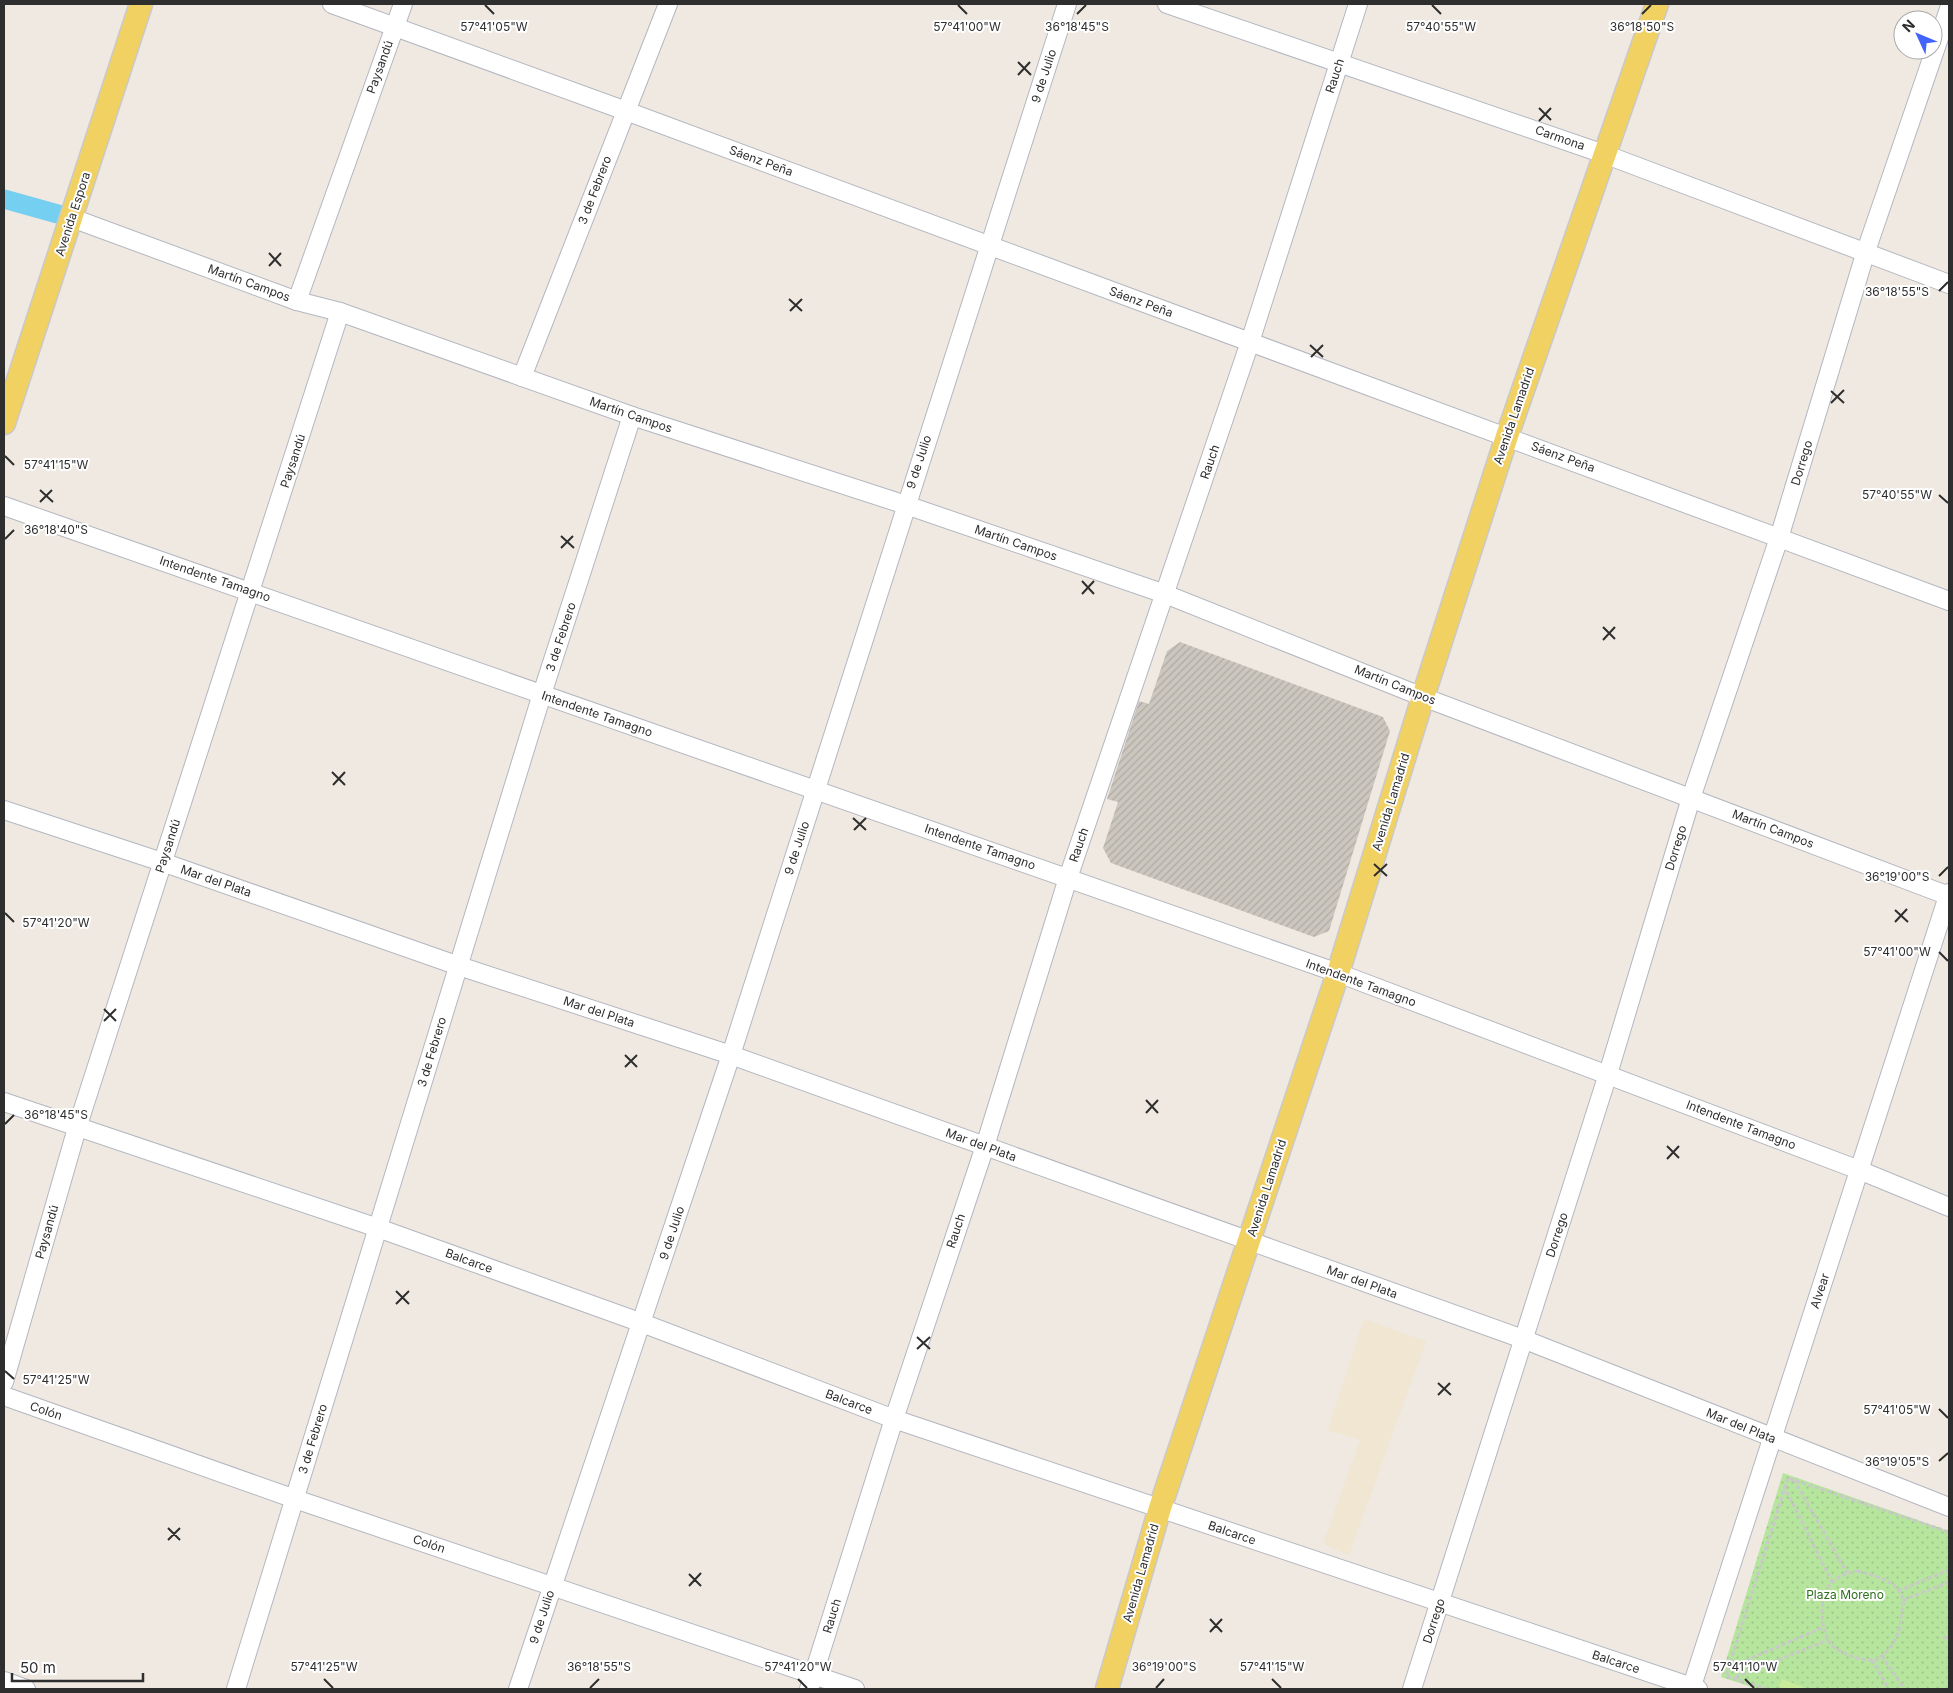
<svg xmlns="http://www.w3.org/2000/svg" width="1953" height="1693" font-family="Inter,sans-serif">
	<defs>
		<pattern id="park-dots" width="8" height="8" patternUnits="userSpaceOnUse" patternTransform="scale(1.25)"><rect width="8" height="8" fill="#b6e59e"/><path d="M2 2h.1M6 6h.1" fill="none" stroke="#9dc588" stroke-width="1.8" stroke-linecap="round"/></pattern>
		<pattern id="building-hatch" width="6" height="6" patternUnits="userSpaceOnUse" patternTransform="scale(1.25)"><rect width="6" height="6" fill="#cbc7bf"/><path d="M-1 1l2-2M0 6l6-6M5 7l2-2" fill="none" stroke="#afaba4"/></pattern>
	</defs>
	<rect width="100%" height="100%" fill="#efe9e1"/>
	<!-- education -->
	<polygon fill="#f0e6d1" points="1364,1319 1426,1341 1349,1555 1323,1544 1360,1440 1328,1430"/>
	<!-- park -->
	<polygon fill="url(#park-dots)" points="1783,1473 1949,1531 1949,1689 1758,1689 1721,1677"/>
	<!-- pitch -->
	<polygon fill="#c9ec9a" points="1782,1679 1808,1689 1786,1689 1779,1687"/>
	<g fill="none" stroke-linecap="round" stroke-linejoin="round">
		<!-- canal -->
		<polyline stroke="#75cff0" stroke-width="19" points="4,199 72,218"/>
	</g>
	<!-- building -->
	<polygon fill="url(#building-hatch)" points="1180,642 1383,717 1390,731 1329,931 1314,937 1111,863 1103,848 1118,802 1107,799 1139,701 1149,704 1167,651"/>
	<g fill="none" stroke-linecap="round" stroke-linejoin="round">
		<!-- minor casing -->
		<g stroke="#b4b7c1" stroke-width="20">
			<g id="minor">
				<polyline points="332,4 626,111 1949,601"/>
				<polyline points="1167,4 1604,154 1949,284"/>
				<polyline points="72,218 297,301 340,312 632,416 906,505 1165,594 1423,697 1949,896"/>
				<polyline points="297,301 403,4"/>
				<polyline points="522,377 668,4"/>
				<polyline points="4,506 1338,973 1859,1170 1949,1207"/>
				<polyline points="4,810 162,862 459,966 731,1055 1523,1339 1949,1507"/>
				<polyline points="4,1102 378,1228 642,1323 894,1419 1698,1689"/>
				<polyline points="4,1382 77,1128 340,312"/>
				<polyline points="4,1396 295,1499 855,1689"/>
				<polyline points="4,1681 26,1689"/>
				<polyline points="236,1689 542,694 632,416"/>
				<polyline points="518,1689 731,1055 1067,4"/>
				<polyline points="809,1689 894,1419 985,1146 1068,878 1250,342 1358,4"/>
				<polyline points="1412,1689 1608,1074 1691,798 1779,538 1866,251 1949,9"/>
				<polyline points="1691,1689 1949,893"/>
			</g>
		</g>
		<!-- major casing -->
		<g stroke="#c9c9c9" stroke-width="25">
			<g id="major">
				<polyline points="4,423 141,4"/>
				<polyline points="1107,1689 1160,1508 1338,973 1423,697 1507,436 1657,4"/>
			</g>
		</g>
		<!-- path -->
		<g stroke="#c9c9c9" stroke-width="3" stroke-dasharray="4 2.5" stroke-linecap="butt">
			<polyline points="1794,1480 1847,1573"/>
			<polyline points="1784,1486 1832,1582"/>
			<path d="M 1857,1571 C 1872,1575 1900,1581 1903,1600 C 1904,1604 1902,1611 1901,1615 C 1901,1624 1899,1634 1894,1641 C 1890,1649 1881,1660 1872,1660 C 1859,1661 1833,1651 1828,1640 C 1820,1624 1819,1595 1832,1582 C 1838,1576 1849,1573 1857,1571 Z"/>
			<polyline points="1898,1591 1949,1570"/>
			<polyline points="1903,1600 1949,1582"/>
			<polyline points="1943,1637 1949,1639"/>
			<polyline points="1882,1656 1904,1689"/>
			<polyline points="1872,1660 1889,1689"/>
			<polyline points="1728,1668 1824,1627"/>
			<polyline points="1736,1677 1828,1640"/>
			<polyline points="1768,1689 1726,1676 1788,1478 1949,1532"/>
		</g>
		<!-- minor -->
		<use href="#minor" stroke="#fff" stroke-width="18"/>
		<!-- major -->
		<use href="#major" stroke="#f2d163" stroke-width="22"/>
	</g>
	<!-- ticks -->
	<path fill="none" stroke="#2e2e2e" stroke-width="2" d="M 485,5 L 494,14M 958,5 L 967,14M 1432,5 L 1441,14M 1077,14 L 1086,5M 1642,14 L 1651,5M 1018,62 L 1031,75M 1018,75 L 1030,62M 1539,108 L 1551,120M 1539,121 L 1551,108M 269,253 L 281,266M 269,266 L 281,253M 1939,291 L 1948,282M 789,299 L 802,311M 790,311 L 802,299M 1310,345 L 1323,357M 1311,357 L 1323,345M 1831,391 L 1844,403M 1831,403 L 1844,390M 5,456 L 14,465M 40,490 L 53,502M 1939,495 L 1948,503M 40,502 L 52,490M 561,536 L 574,548M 5,539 L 14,530M 561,548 L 573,536M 1082,581 L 1094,594M 1082,594 L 1094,581M 1603,627 L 1615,639M 1603,640 L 1615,627M 332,772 L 345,785M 333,785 L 345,772M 853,818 L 866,830M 854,830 L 866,818M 1374,864 L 1387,876M 1374,876 L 1387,864M 1939,876 L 1948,867M 1895,910 L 1908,922M 5,913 L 14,922M 1895,922 L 1907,909M 1939,952 L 1948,961M 104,1009 L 116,1021M 104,1021 L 116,1009M 625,1055 L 637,1067M 625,1067 L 637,1055M 1146,1100 L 1158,1113M 1146,1113 L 1158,1100M 5,1124 L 14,1115M 1667,1146 L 1679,1158M 1667,1159 L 1679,1146M 396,1291 L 409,1304M 396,1304 L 409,1291M 917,1337 L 930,1349M 917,1349 L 930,1337M 5,1371 L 14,1379M 1438,1383 L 1451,1395M 1438,1395 L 1450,1383M 1939,1409 L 1948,1418M 1939,1461 L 1948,1453M 168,1528 L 180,1540M 168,1540 L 180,1528M 689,1574 L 701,1586M 689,1586 L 701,1573M 1210,1619 L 1222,1632M 1210,1632 L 1222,1619M 324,1679 L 333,1688M 798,1679 L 807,1688M 1272,1679 L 1281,1688M 1745,1679 L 1754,1688M 590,1688 L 599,1679M 1156,1688 L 1164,1679"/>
	<g text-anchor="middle" stroke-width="4" stroke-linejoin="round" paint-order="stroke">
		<!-- street labels -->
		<g font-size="12" fill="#2e2e2e" stroke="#fff">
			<text transform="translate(380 67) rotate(-70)" y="4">Paysandú</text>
			<text transform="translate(1044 76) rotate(-72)" y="4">9 de Julio</text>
			<text transform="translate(1335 76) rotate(-72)" y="4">Rauch</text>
			<text transform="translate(1560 138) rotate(19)" y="4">Carmona</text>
			<text transform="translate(761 161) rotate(20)" y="4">Sáenz Peña</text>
			<text transform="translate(595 190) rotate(-69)" y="4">3 de Febrero</text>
			<text transform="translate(73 214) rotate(-72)" y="4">Avenida Espora</text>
			<text transform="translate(249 283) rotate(20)" y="4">Martín Campos</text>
			<text transform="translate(1141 302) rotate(20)" y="4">Sáenz Peña</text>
			<text transform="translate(631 415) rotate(19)" y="4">Martín Campos</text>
			<text transform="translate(1514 416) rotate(-71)" y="4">Avenida Lamadrid</text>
			<text transform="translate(1563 457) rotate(20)" y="4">Sáenz Peña</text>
			<text transform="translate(293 461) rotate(-72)" y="4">Paysandú</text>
			<text transform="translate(919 462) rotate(-72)" y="4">9 de Julio</text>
			<text transform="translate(1210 462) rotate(-71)" y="4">Rauch</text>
			<text transform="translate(1802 463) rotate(-73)" y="4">Dorrego</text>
			<text transform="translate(1016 543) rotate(19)" y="4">Martín Campos</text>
			<text transform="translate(215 579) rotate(19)" y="4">Intendente Tamagno</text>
			<text transform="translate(561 637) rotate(-72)" y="4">3 de Febrero</text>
			<text transform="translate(1395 685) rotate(22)" y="4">Martín Campos</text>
			<text transform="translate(597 714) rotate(19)" y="4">Intendente Tamagno</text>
			<text transform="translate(1391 802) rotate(-73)" y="4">Avenida Lamadrid</text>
			<text transform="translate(1773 829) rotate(21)" y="4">Martín Campos</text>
			<text transform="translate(1079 845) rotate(-71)" y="4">Rauch</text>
			<text transform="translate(168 846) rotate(-72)" y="4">Paysandú</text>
			<text transform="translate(980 847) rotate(19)" y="4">Intendente Tamagno</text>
			<text transform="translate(797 848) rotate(-72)" y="4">9 de Julio</text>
			<text transform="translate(1676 848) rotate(-73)" y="4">Dorrego</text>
			<text transform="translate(216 881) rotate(19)" y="4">Mar del Plata</text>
			<text transform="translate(1361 983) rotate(20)" y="4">Intendente Tamagno</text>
			<text transform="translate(599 1012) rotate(18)" y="4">Mar del Plata</text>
			<text transform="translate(432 1052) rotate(-73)" y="4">3 de Febrero</text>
			<text transform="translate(1741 1125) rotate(21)" y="4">Intendente Tamagno</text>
			<text transform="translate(981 1145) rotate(20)" y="4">Mar del Plata</text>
			<text transform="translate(1267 1188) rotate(-72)" y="4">Avenida Lamadrid</text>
			<text transform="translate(956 1231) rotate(-72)" y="4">Rauch</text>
			<text transform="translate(47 1232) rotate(-74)" y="4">Paysandú</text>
			<text transform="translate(672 1233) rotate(-72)" y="4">9 de Julio</text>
			<text transform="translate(1557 1235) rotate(-72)" y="4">Dorrego</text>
			<text transform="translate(469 1261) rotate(20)" y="4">Balcarce</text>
			<text transform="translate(1362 1282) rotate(20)" y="4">Mar del Plata</text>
			<text transform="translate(1820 1291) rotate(-72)" y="4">Alvear</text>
			<text transform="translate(849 1402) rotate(21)" y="4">Balcarce</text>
			<text transform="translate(46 1411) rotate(19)" y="4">Colón</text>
			<text transform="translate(1741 1426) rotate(22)" y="4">Mar del Plata</text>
			<text transform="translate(313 1439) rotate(-73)" y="4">3 de Febrero</text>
			<text transform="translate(1232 1533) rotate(19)" y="4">Balcarce</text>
			<text transform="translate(429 1544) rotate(19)" y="4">Colón</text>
			<text transform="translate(1141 1573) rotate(-74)" y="4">Avenida Lamadrid</text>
			<text transform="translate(832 1616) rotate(-73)" y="4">Rauch</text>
			<text transform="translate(542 1617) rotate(-72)" y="4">9 de Julio</text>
			<text transform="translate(1434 1621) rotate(-72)" y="4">Dorrego</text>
			<text transform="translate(1616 1662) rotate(18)" y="4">Balcarce</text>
		</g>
		<!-- park labels -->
		<g font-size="12" fill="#2c6e1b" stroke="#fff">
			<text x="1845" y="1599">Plaza Moreno</text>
		</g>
	</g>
	<g font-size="12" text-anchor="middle" fill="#2e2e2e" stroke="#fff" stroke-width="4" stroke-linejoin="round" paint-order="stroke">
		<text x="494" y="31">57°41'05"W</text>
		<text x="967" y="31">57°41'00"W</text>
		<text x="1441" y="31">57°40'55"W</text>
		<text x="1077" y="31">36°18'45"S</text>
		<text x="1642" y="31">36°18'50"S</text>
		<text x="1897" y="296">36°18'55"S</text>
		<text x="56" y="469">57°41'15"W</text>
		<text x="1897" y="499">57°40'55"W</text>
		<text x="56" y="534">36°18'40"S</text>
		<text x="1897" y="881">36°19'00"S</text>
		<text x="56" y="927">57°41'20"W</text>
		<text x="1897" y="956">57°41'00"W</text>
		<text x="56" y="1119">36°18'45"S</text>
		<text x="56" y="1384">57°41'25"W</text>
		<text x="1897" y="1414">57°41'05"W</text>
		<text x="1897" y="1466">36°19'05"S</text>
		<text x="599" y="1671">36°18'55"S</text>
		<text x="1164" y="1671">36°19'00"S</text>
		<text x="324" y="1671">57°41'25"W</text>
		<text x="798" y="1671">57°41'20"W</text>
		<text x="1272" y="1671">57°41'15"W</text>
		<text x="1745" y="1671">57°41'10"W</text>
	</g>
	<!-- border -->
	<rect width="1953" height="1693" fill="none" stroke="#2e2e2e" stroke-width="10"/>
	<!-- north arrow -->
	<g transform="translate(1918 35) rotate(314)"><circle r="24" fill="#ffffff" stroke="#ababab"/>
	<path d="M0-4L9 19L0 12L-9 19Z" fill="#4264fb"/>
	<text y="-8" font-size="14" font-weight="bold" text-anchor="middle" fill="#2e2e2e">N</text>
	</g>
	<!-- scale -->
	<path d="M12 1673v8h131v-8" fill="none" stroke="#2e2e2e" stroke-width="2.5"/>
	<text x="20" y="1673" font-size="15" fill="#2e2e2e" stroke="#ffffff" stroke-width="4" paint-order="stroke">50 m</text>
</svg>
